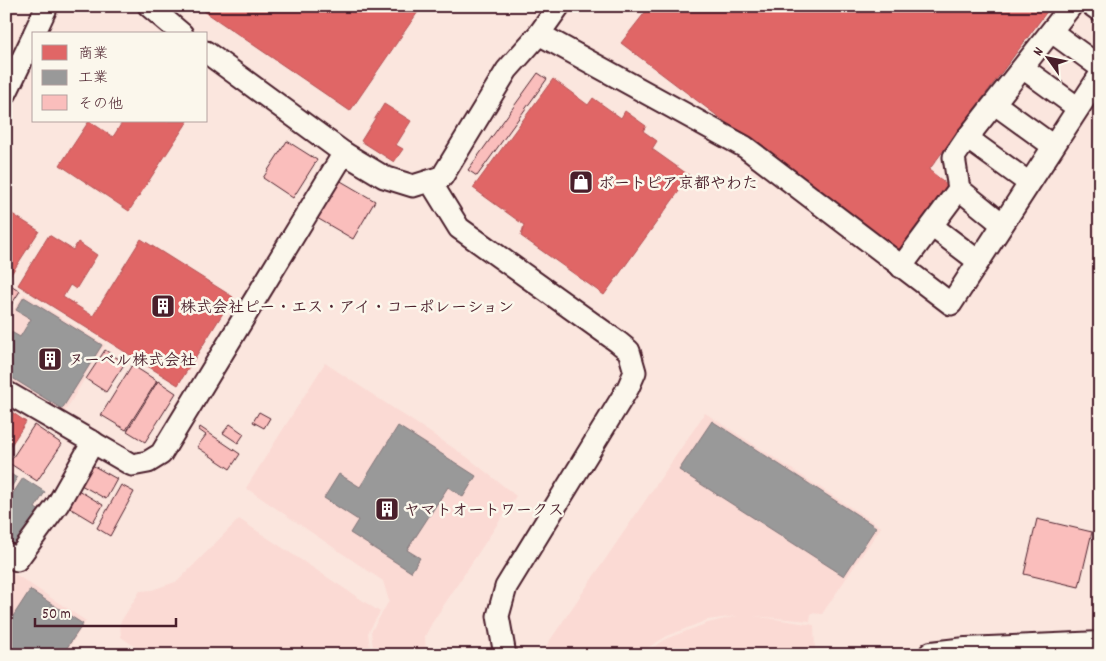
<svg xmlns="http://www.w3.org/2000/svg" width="1106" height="661" font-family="Dekko,'Klee One',sans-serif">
	<rect width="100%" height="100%" fill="#fbe6de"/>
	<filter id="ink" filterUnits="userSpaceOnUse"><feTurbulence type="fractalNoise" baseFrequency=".02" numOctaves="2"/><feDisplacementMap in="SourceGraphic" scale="10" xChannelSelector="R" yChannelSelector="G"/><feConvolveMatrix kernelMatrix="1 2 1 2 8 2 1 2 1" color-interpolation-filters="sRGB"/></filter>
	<g filter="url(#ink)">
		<!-- built -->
		<g fill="#fbdad4">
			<polygon points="6,6 19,6 6,33"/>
			<polygon points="24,294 105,345 63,415 6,380 6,321"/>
			<polygon points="325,363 467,457 516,496 432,623 425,636 426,655 374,655 371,632 389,601 383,581 246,488"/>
			<polygon points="705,413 881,527 822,614 811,613 810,621 754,616 814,625 815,650 782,655 640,655 668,638 708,623 737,616 707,620 667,636 636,655 540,655"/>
			<polygon points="239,519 380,612 368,633 371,655 147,655 121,637 120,623 140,591 152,590 178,581"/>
			<polygon points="6,568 86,621 64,655 6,655"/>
		</g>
		<!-- shops -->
		<g fill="#e06666" stroke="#b35154">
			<polygon points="207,6 422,6 350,111 204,11"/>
			<polygon points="650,6 1051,6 929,170 948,185 897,252 621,43"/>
			<polygon points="553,79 588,105 593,98 621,118 625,111 646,126 643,131 657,141 652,149 690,176 604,295 521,236 524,225 473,188"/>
			<polygon points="384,104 411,121 396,145 403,149 394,162 361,141"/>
			<polygon points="89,121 113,137 123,121 188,121 129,211 60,165"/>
			<polygon points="6,210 39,231 8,279 6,278"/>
			<polygon points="49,235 73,250 78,242 97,255 76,289 70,285 63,297 93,316 141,239 233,297 178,385 18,285"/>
			<polygon points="6,408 26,422 6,453"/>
		</g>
		<!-- industry -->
		<g fill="#999" stroke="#817478">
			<polygon points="24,297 102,345 62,409 6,374 6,329 20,337 31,319 16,310"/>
			<polygon points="712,421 876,527 844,576 679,470"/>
			<polygon points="398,426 476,476 463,497 448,487 407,550 420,558 411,572 350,533 358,520 324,498 339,474 360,487"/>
			<polygon points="6,471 17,478 6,495"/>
			<polygon points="23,478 45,492 35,508 40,511 15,549 6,543 6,504"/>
			<polygon points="30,590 83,624 62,655 6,655 6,627"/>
		</g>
		<!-- building -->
		<g fill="#fabebc" stroke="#4a1f2b">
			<polygon points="538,73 547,79 477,176 468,170"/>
			<polygon points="287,141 317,160 293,198 263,178"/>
			<polygon points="339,180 375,201 353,239 317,218"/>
			<polygon points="6,282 20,291 6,313"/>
			<polygon points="105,350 125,363 106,392 86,379"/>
			<polygon points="132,365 157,381 126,430 101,415"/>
			<polygon points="158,381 176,393 145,442 127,431"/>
			<polygon points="259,412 270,418 264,428 253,422"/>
			<polygon points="230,424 244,434 238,443 223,433"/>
			<polygon points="34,425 62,444 37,481 9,463"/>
			<polygon points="200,427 240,454 230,469 197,447 206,435 199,430"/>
			<polygon points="92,465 117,479 106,499 81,485"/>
			<polygon points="121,485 134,492 110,536 97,528"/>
			<polygon points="78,490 103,505 93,522 68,507"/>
			<polygon points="1037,519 1092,532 1079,587 1024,574"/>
		</g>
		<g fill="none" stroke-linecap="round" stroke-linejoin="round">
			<!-- minor casing -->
			<g stroke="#4a1f2b" stroke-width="25">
				<g id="minor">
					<polyline points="149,6 182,34"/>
					<polyline points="1093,6 1100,11"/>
					<polyline points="1052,32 1100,67"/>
					<polyline points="34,34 47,6"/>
					<polyline points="539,34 745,147 951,304 1100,75"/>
					<polyline points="206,52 344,153 384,177 413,186 442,177 507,70 539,34 559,6"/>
					<polyline points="1023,68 1078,108"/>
					<polyline points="6,93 34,35"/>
					<polyline points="995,104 1053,146"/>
					<polyline points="967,138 1029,183"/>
					<polyline points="430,181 459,228 618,342 629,351 635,372 628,388 506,587 498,616 505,655"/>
					<polyline points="959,189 1002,224"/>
					<polyline points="932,226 978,261"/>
					<polyline points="901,267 959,189 954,157 967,138 1071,6"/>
					<polyline points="6,392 132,465 148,462 161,454 344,153"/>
					<polyline points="6,553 17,560 58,504 93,442"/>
				</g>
			</g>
			<!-- major casing -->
			<g stroke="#4a1f2b" stroke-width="30">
				<polyline id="major" points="932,655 966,651 1100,645"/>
			</g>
			<!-- minor -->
			<use href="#minor" stroke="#fbf7ec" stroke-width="21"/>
			<!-- major -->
			<use href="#major" stroke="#fbf7ec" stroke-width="26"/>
		</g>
	</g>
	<!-- icons -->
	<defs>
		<g id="shop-square" transform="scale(1.25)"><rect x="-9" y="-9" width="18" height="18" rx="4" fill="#4a1f2b" stroke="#fbf7ec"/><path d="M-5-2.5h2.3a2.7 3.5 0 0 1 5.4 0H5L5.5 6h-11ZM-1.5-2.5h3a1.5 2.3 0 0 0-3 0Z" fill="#fff"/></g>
		<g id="building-square" transform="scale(1.25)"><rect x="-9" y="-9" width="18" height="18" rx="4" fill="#4a1f2b" stroke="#fbf7ec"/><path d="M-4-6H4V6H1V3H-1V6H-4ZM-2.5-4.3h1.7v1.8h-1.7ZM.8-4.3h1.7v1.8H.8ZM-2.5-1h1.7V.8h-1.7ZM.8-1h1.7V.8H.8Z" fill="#fff"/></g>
	</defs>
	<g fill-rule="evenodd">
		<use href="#shop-square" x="581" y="182"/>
		<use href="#building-square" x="163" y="306"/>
		<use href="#building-square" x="50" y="359"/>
		<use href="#building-square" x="387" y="509"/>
	</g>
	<g text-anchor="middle" stroke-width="5" stroke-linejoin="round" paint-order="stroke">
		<!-- poi labels -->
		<g font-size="16" font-weight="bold" fill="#4a1f2b" stroke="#fbf7ec" text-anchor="start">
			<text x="598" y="188">ボートピア京都やわた</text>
			<text x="180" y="312">株式会社ピー・エス・アイ・コーポレーション</text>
			<text x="68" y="365">ヌーベル株式会社</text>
			<text x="404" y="515">ヤマトオートワークス</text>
		</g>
	</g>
	<!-- margin -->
	<rect width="1106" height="661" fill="none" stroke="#fbf7ec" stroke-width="25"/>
	<rect x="12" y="12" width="1081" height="636" fill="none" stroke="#4a1f2b" stroke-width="2" filter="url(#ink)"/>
	<!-- legend -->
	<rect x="32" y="32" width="175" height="90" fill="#fbf7ec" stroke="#b4a19f"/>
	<rect x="42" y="45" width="25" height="15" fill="#e06666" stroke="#b4a19f"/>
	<text x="78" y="58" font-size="15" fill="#4a1f2b">商業</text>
	<rect x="42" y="70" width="25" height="15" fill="#999999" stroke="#b4a19f"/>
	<text x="78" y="82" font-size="15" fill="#4a1f2b">工業</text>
	<rect x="42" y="95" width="25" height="15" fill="#fabebc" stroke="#b4a19f"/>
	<text x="78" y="108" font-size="15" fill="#4a1f2b">その他</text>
	<!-- north arrow -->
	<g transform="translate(1048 58) rotate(303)" stroke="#fbf7ec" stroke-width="4" paint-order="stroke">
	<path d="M0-4L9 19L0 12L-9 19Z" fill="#4a1f2b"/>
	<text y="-8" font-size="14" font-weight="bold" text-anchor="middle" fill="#4a1f2b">N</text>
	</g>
	<!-- scale -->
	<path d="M35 618v8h141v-8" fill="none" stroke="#4a1f2b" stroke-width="2.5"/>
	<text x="42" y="618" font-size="15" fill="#4a1f2b" stroke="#fbf7ec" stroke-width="4" paint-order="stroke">50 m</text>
</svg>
